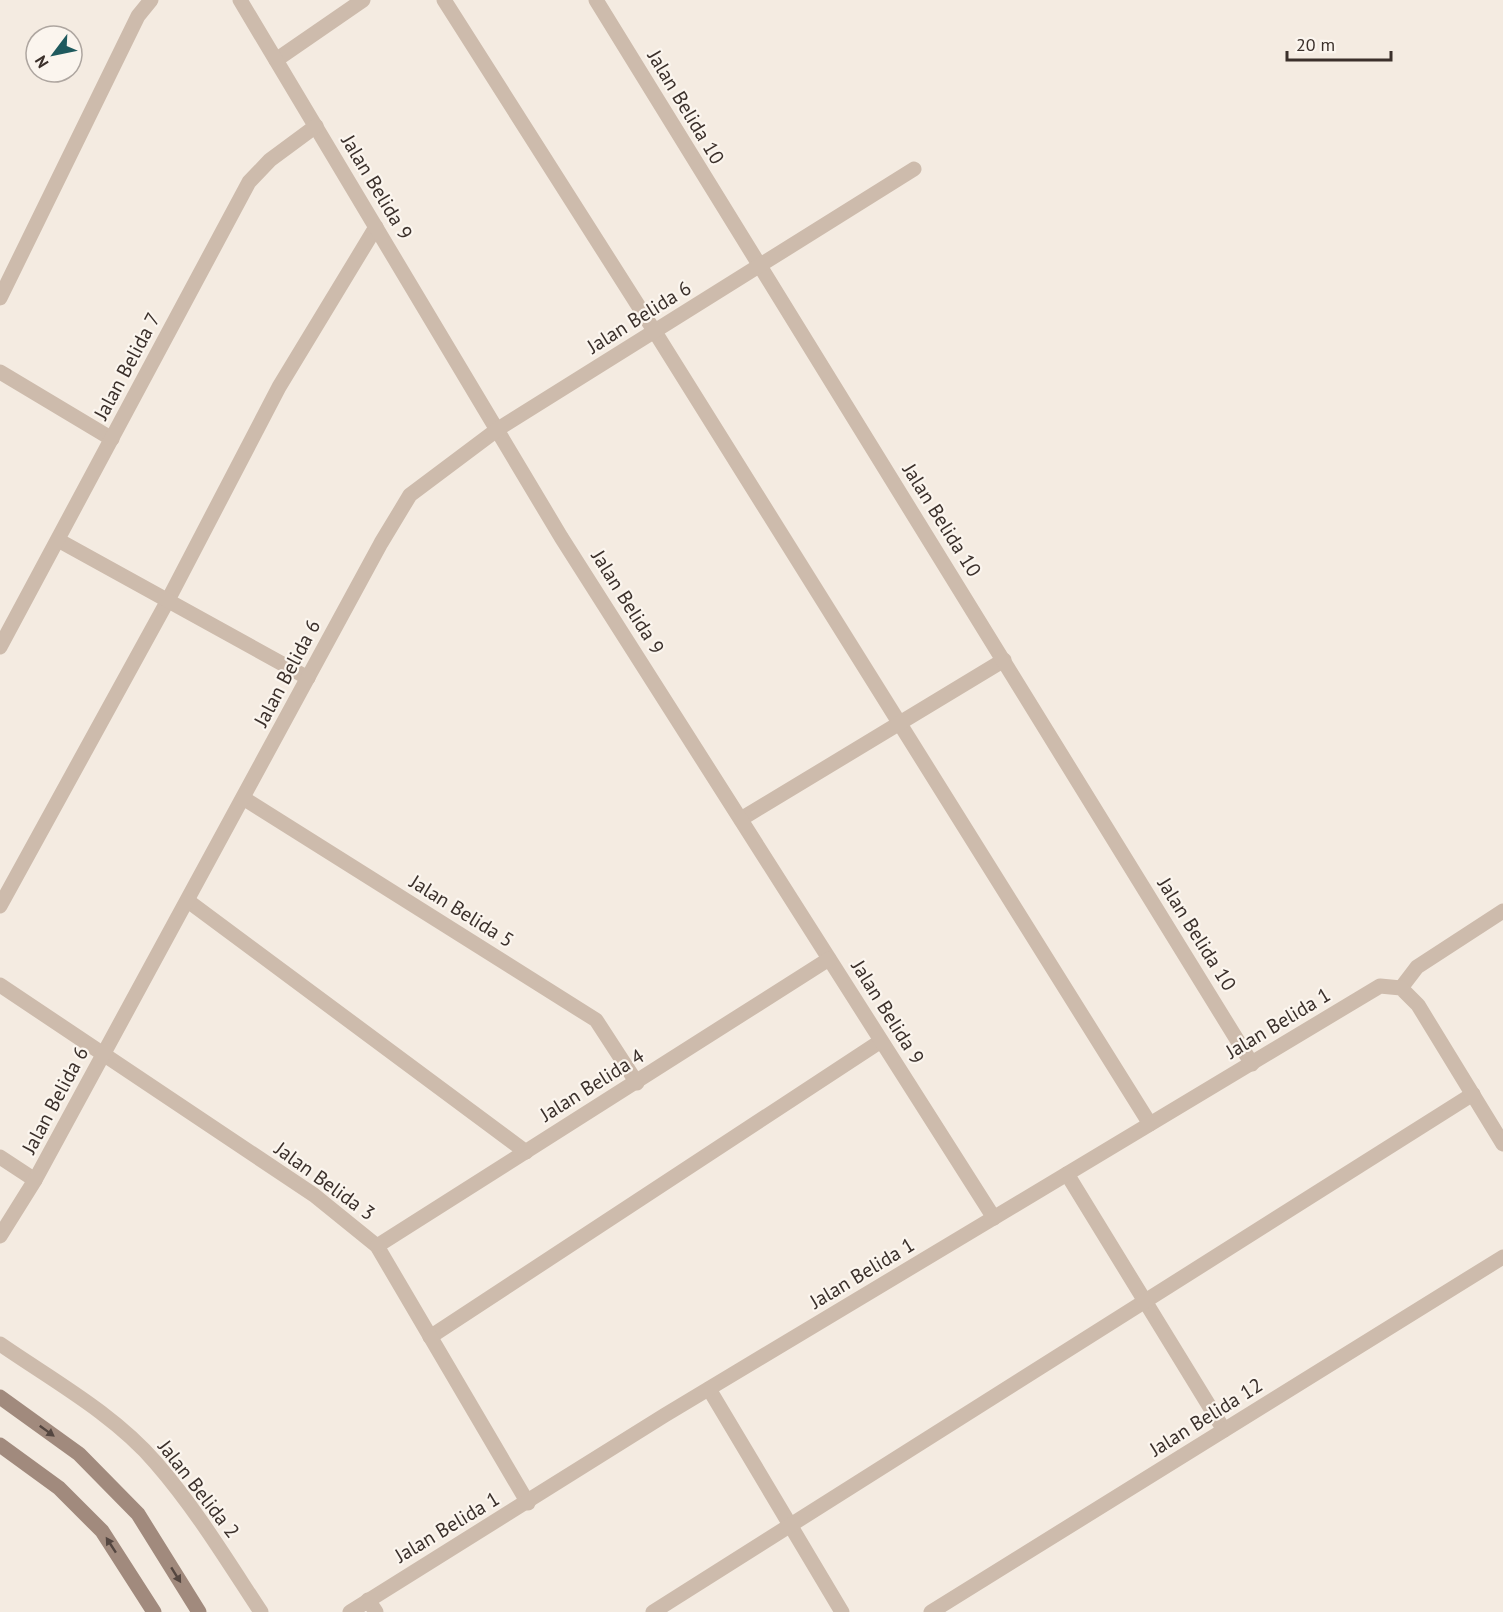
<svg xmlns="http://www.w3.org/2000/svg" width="1503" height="1612" font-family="'PT Sans',sans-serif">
	<rect width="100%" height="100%" fill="#f4ebe1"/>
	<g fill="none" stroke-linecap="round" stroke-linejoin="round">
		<!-- service -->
		<g stroke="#cdbbac" stroke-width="15">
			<polyline points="444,0 655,332 1150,1124"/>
			<polyline points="276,60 363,0"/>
			<polyline points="0,298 138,16 151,0"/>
			<polyline points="741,819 1004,660"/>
			<polyline points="188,901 526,1152"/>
			<polyline points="0,906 167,602 279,387 376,227"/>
			<polyline points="1401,988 1417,967 1503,911"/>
			<polyline points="0,1157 35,1180"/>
			<polyline points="1067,1174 1224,1430"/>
			<polyline points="430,1337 881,1041"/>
			<polyline points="709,1389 842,1612"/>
			<polyline points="368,1600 376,1612"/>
			<polyline points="653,1612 1473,1094"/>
		</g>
		<!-- minor -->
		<g stroke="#cdbbac" stroke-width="15">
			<polyline points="240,0 561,537 994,1218"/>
			<polyline points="596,0 1252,1064"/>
			<polyline points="0,372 112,439"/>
			<polyline points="58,540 308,678"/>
			<polyline points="0,647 249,182 270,160 316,126"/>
			<polyline points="243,798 596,1020 637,1083"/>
			<polyline points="0,985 314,1195 377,1246 528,1503"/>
			<polyline points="0,1236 35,1180 381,543 410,495 498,429 914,169"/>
			<polyline points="377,1246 829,959"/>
			<path d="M 0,1344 C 52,1380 114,1414 156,1463 C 196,1509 228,1562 261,1612"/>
			<polyline points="350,1612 665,1415 1380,986 1401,988 1418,1005 1503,1144"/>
			<polyline points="931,1612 1503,1257"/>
		</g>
		<!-- secondary -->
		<g stroke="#a18a7d" stroke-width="15">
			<polyline points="0,1397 79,1454 138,1514 199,1612"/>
			<polyline points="0,1445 59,1488 102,1531 154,1612"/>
		</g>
	</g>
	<!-- one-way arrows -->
	<defs><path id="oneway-solid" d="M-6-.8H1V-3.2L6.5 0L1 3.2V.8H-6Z" transform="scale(1.5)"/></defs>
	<g fill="#544640">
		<use href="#oneway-solid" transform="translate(47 1431) rotate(36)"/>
		<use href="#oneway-solid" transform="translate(111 1545) rotate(-123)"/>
		<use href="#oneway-solid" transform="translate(176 1575) rotate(58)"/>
	</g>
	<g text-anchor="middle" stroke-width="4.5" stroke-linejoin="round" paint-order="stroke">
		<!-- street labels -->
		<g font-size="20" fill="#3b302b" stroke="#fbf5ee">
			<text transform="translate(686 107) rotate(59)" y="7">Jalan Belida 10</text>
			<text transform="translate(377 187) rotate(59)" y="7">Jalan Belida 9</text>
			<text transform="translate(639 317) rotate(-32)" y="7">Jalan Belida 6</text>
			<text transform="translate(127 366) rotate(-62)" y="7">Jalan Belida 7</text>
			<text transform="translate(942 520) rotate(58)" y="7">Jalan Belida 10</text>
			<text transform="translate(628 602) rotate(58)" y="7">Jalan Belida 9</text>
			<text transform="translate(287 673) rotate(-62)" y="7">Jalan Belida 6</text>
			<text transform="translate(462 911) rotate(32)" y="7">Jalan Belida 5</text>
			<text transform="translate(1197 934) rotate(58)" y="7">Jalan Belida 10</text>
			<text transform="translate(888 1012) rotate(58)" y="7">Jalan Belida 9</text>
			<text transform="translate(1278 1023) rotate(-31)" y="7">Jalan Belida 1</text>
			<text transform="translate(592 1085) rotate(-32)" y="7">Jalan Belida 4</text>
			<text transform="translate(55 1100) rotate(-62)" y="7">Jalan Belida 6</text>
			<text transform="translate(325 1181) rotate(36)" y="7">Jalan Belida 3</text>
			<text transform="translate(862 1273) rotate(-31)" y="7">Jalan Belida 1</text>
			<text transform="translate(1206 1417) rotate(-32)" y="7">Jalan Belida 12</text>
			<text transform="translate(199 1489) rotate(52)" y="7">Jalan Belida 2</text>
			<text transform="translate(447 1527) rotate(-31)" y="7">Jalan Belida 1</text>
		</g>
	</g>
	<!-- north arrow -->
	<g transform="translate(54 54) rotate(238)"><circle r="28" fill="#fbf5ee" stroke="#aea6a0" stroke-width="1.5"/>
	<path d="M0-4.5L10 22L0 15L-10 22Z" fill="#1f5a5e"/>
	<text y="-9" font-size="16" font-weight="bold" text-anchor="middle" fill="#3b302b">N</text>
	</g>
	<!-- scale -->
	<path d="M1287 51v9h104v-9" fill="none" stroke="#3b302b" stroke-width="3"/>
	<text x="1296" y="51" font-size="18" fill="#3b302b" stroke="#fbf5ee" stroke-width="4.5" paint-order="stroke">20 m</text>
</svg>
